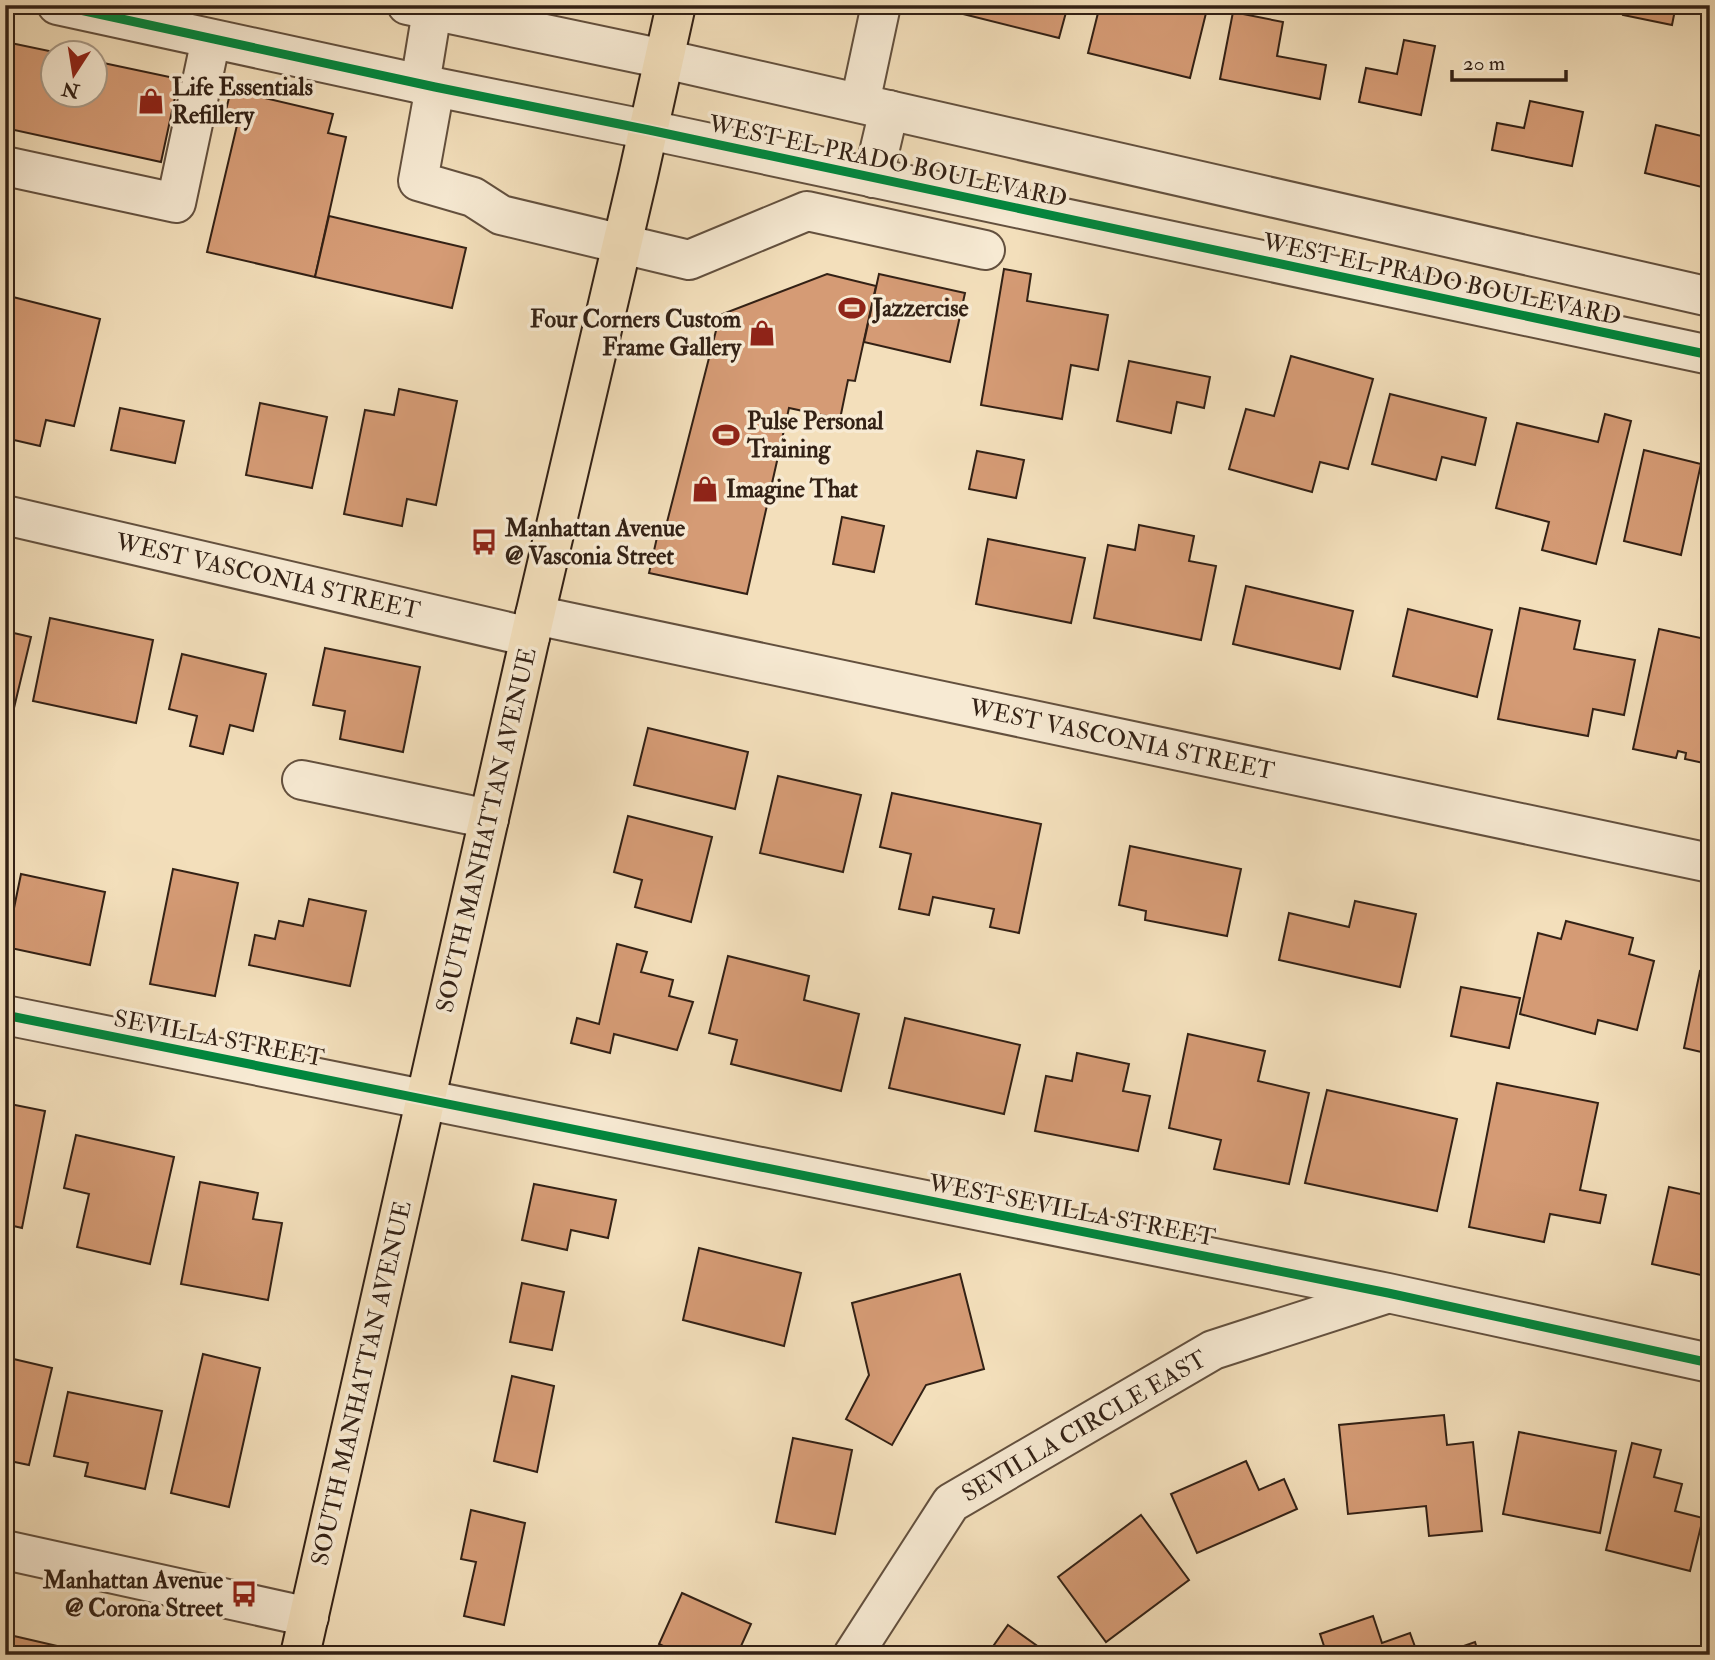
<svg xmlns="http://www.w3.org/2000/svg" width="1715" height="1660" font-family="'IM FELL Double Pica',serif">
	<rect width="100%" height="100%" fill="#f3dfbb"/>
	<filter id="stains"><feTurbulence type="fractalNoise" baseFrequency=".00286" numOctaves="4"/><feColorMatrix values="0 0 0 0 .2 0 0 0 0 .09 0 0 0 0 .02 0 0 0 .5 -.17"/></filter>
	<radialGradient id="worn" r=".72"><stop offset=".6" stop-color="#630" stop-opacity="0"/><stop offset="1" stop-color="#630" stop-opacity=".3"/></radialGradient>
	<!-- building -->
	<g fill="#d59b75" stroke="#332115" stroke-width="2">
		<polygon points="965,5 1068,5 1059,38 963,14"/>
		<polygon points="1100,5 1126,9 1127,5 1208,5 1190,78 1088,53"/>
		<polygon points="1625,5 1676,5 1672,25 1623,15"/>
		<polygon points="1233,12 1283,22 1277,56 1326,65 1320,99 1220,79"/>
		<polygon points="1404,40 1435,46 1421,115 1359,102 1366,68 1397,74"/>
		<polygon points="6,42 54,52 52,94 94,94 94,61 179,79 161,162 5,128"/>
		<polygon points="231,90 333,114 328,133 346,137 315,277 207,252 238,121 224,118"/>
		<polygon points="1530,101 1583,112 1572,166 1492,150 1497,123 1524,128"/>
		<polygon points="1656,125 1710,138 1710,189 1645,173"/>
		<polygon points="329,216 466,248 452,308 315,277"/>
		<polygon points="1004,269 1031,274 1027,301 1108,315 1098,370 1071,365 1062,419 981,405"/>
		<polygon points="827,274 876,286 855,381 848,380 840,419 789,408 747,594 649,573 660,524 666,526 720,315"/>
		<polygon points="879,274 965,293 950,362 864,342"/>
		<polygon points="5,295 100,319 74,426 46,420 40,446 5,438"/>
		<polygon points="1291,356 1373,379 1348,469 1320,462 1312,492 1229,469 1246,409 1274,416"/>
		<polygon points="1129,361 1210,377 1204,408 1177,402 1171,433 1117,421"/>
		<polygon points="399,389 457,401 436,505 407,499 402,526 344,514 365,410 394,415"/>
		<polygon points="1390,394 1486,418 1475,465 1442,457 1436,480 1372,464"/>
		<polygon points="260,403 327,417 312,488 246,475"/>
		<polygon points="120,408 184,421 175,463 111,450"/>
		<polygon points="1605,414 1631,421 1596,564 1542,550 1549,522 1496,508 1517,423 1598,442"/>
		<polygon points="1644,450 1701,464 1681,555 1624,541"/>
		<polygon points="977,451 1024,460 1016,498 969,489"/>
		<polygon points="842,517 884,526 874,572 833,564"/>
		<polygon points="1139,525 1194,536 1189,561 1216,566 1201,640 1094,618 1108,545 1135,550"/>
		<polygon points="988,539 1085,558 1071,623 976,604"/>
		<polygon points="1246,586 1353,611 1340,669 1233,644"/>
		<polygon points="1520,608 1580,621 1574,649 1635,660 1624,715 1593,709 1588,736 1498,719"/>
		<polygon points="1408,609 1492,630 1477,697 1393,676"/>
		<polygon points="50,618 153,640 136,723 33,701"/>
		<polygon points="1659,629 1710,640 1708,764 1685,759 1686,753 1678,751 1676,758 1633,749"/>
		<polygon points="5,631 31,637 8,733 5,732"/>
		<polygon points="325,648 420,667 403,752 340,739 345,711 313,705"/>
		<polygon points="182,654 266,674 253,731 230,725 223,754 190,746 197,716 169,709"/>
		<polygon points="648,728 748,752 735,809 634,785"/>
		<polygon points="778,776 861,795 843,872 760,853"/>
		<polygon points="892,793 1041,824 1019,933 990,927 994,909 933,897 929,915 899,909 911,854 880,847"/>
		<polygon points="628,816 712,837 691,922 635,907 642,880 614,872"/>
		<polygon points="1130,846 1241,869 1227,936 1145,920 1146,911 1119,905"/>
		<polygon points="173,869 238,883 215,996 150,984"/>
		<polygon points="21,874 105,892 90,965 6,947"/>
		<polygon points="309,899 366,911 350,986 249,965 255,935 275,939 279,921 303,926"/>
		<polygon points="1355,901 1416,914 1400,987 1279,960 1289,913 1349,927"/>
		<polygon points="1566,921 1633,938 1629,954 1654,961 1637,1030 1598,1020 1595,1034 1520,1014 1538,933 1561,939"/>
		<polygon points="617,944 647,952 641,972 673,980 669,996 693,1002 677,1050 614,1034 610,1053 571,1043 577,1018 599,1024"/>
		<polygon points="728,956 809,976 804,1000 859,1014 841,1091 731,1064 737,1040 709,1033"/>
		<polygon points="1700,971 1710,973 1710,1054 1684,1048"/>
		<polygon points="1461,987 1520,998 1509,1048 1451,1036"/>
		<polygon points="905,1018 1020,1045 1004,1114 889,1088"/>
		<polygon points="1188,1034 1265,1051 1258,1081 1309,1093 1289,1184 1214,1169 1221,1140 1169,1128"/>
		<polygon points="1077,1053 1129,1064 1123,1091 1150,1096 1138,1151 1035,1131 1046,1076 1072,1081"/>
		<polygon points="1497,1083 1598,1103 1580,1190 1606,1195 1600,1223 1550,1214 1544,1242 1469,1227"/>
		<polygon points="1327,1090 1457,1119 1437,1211 1305,1183"/>
		<polygon points="5,1103 45,1111 22,1228 5,1224"/>
		<polygon points="76,1135 174,1157 150,1264 77,1247 89,1194 64,1188"/>
		<polygon points="200,1182 258,1193 253,1219 282,1223 268,1300 181,1284"/>
		<polygon points="534,1184 616,1200 608,1238 571,1230 567,1250 522,1240"/>
		<polygon points="1669,1187 1710,1196 1710,1277 1652,1264"/>
		<polygon points="699,1248 801,1273 784,1346 683,1320"/>
		<polygon points="960,1274 984,1369 926,1385 892,1445 846,1419 869,1375 852,1303"/>
		<polygon points="522,1283 564,1292 552,1350 510,1342"/>
		<polygon points="203,1354 260,1368 229,1507 171,1493"/>
		<polygon points="5,1357 52,1368 29,1465 5,1460 8,1435 5,1434"/>
		<polygon points="512,1376 554,1386 537,1472 494,1461"/>
		<polygon points="68,1392 162,1411 145,1489 85,1476 88,1463 54,1456"/>
		<polygon points="1444,1415 1447,1445 1473,1442 1482,1531 1429,1536 1426,1506 1348,1514 1339,1425"/>
		<polygon points="1519,1432 1616,1451 1600,1533 1503,1514"/>
		<polygon points="793,1438 852,1450 835,1534 776,1522"/>
		<polygon points="1632,1443 1661,1450 1654,1477 1682,1484 1675,1511 1703,1518 1690,1571 1606,1550"/>
		<polygon points="1246,1461 1259,1490 1284,1479 1297,1509 1197,1553 1171,1494"/>
		<polygon points="471,1510 525,1523 504,1625 464,1616 476,1562 461,1559"/>
		<polygon points="1141,1515 1189,1580 1106,1642 1058,1577"/>
		<polygon points="682,1593 751,1624 737,1655 682,1655 659,1644"/>
		<polygon points="1373,1616 1382,1643 1410,1633 1418,1655 1327,1655 1320,1634"/>
		<polygon points="1008,1625 1050,1655 987,1655"/>
		<polygon points="14,1636 96,1655 10,1655"/>
		<polygon points="1475,1642 1479,1655 1438,1655"/>
	</g>
	<g fill="none" stroke-linecap="round" stroke-linejoin="round">
		<!-- minor casing -->
		<g stroke="#63503e" stroke-width="42">
			<g id="minor">
				<polyline points="57,5 435,87 649,130 1710,355"/>
				<polyline points="407,5 664,59 1710,297"/>
				<polyline points="420,84 432,11"/>
				<polyline points="435,87 418,181 473,197 501,215 689,260 807,211 985,250"/>
				<polyline points="860,103 881,5"/>
				<polyline points="5,166 176,203 211,39"/>
				<polyline points="873,178 889,110"/>
				<polyline points="5,515 530,637"/>
				<polyline points="535,615 1710,863"/>
				<polyline points="302,780 489,819"/>
				<polyline points="5,1015 1388,1293 1710,1363"/>
				<polyline points="5,1550 309,1617"/>
				<polyline points="853,1655 951,1503 1213,1350 1386,1294"/>
			</g>
		</g>
		<!-- major casing -->
		<g stroke="#332115" stroke-width="42">
			<polyline id="major" points="300,1655 535,615 638,176 676,5"/>
		</g>
		<!-- minor -->
		<use href="#minor" stroke="#f7ead3" stroke-width="38"/>
		<!-- major -->
		<use href="#major" stroke="#f3dfbb" stroke-width="38"/>
		<!-- cycleway casing -->
		<g stroke="#f7ead3" stroke-width="13">
			<g id="cycleway">
				<polyline points="57,5 435,87 649,130 1710,355"/>
				<polyline points="5,1015 1388,1293 1710,1363"/>
			</g>
		</g>
		<!-- cycleway -->
		<use href="#cycleway" stroke="#00873e" stroke-width="9"/>
	</g>
	<!-- icons -->
	<defs>
		<g id="shop-bare" transform="scale(2.1)"><path d="M-5-2.5h2.3a2.7 3.5 0 0 1 5.4 0H5L5.5 6h-11ZM-1.5-2.5h3a1.5 2.3 0 0 0-3 0Z" fill="#8f2418" stroke="#f7ead3" stroke-width="2.5" paint-order="stroke"/></g>
		<g id="stadium-bare" transform="scale(2.1)"><path d="M0-5a6.5 5 0 1 0 0 10a6.5 5 0 1 0 0-10ZM-3.5-1.8h7v3.6h-7Z" fill="#8f2418" stroke="#f7ead3" stroke-width="2.5" paint-order="stroke"/></g>
		<g id="bus-bare" transform="scale(2.1)"><path d="M-5-6H5V4H4V6H2V4H-2V6H-4V4H-5ZM-3.5-4V0h7V-4ZM-3.5 1.2v1.5H-2V1.2ZM2 1.2v1.5H3.5V1.2Z" fill="#8f2418" stroke="#f7ead3" stroke-width="2.5" paint-order="stroke"/></g>
	</defs>
	<g fill-rule="evenodd">
		<use href="#shop-bare" x="151" y="101"/>
		<use href="#stadium-bare" x="852" y="308"/>
		<use href="#shop-bare" x="762" y="333"/>
		<use href="#stadium-bare" x="726" y="435"/>
		<use href="#shop-bare" x="705" y="489"/>
		<use href="#bus-bare" x="484" y="542"/>
		<use href="#bus-bare" x="244" y="1594"/>
	</g>
	<g text-anchor="middle" stroke-width="7" stroke-linejoin="round" paint-order="stroke">
		<!-- poi labels -->
		<g font-size="24" font-weight="bold" fill="#332115" stroke="#f7ead3" text-anchor="start">
			<text x="172" y="95">Life Essentials<tspan x="172" dy="28">Refillery</tspan></text>
			<text x="873" y="316">Jazzercise</text>
			<text x="741" y="327" text-anchor="end">Four Corners Custom<tspan x="741" dy="28">Frame Gallery</tspan></text>
			<text x="747" y="429">Pulse Personal<tspan x="747" dy="28">Training</tspan></text>
			<text x="726" y="497">Imagine That</text>
			<text x="505" y="536">Manhattan Avenue<tspan x="505" dy="28">@ Vasconia Street</tspan></text>
			<text x="223" y="1588" text-anchor="end">Manhattan Avenue<tspan x="223" dy="28">@ Corona Street</tspan></text>
		</g>
		<!-- street labels -->
		<g font-size="24" fill="#332115" stroke="#f7ead3">
			<text transform="translate(888 161) rotate(12)" y="8">WEST EL PRADO BOULEVARD</text>
			<text transform="translate(1442 279) rotate(12)" y="8">WEST EL PRADO BOULEVARD</text>
			<text transform="translate(268 576) rotate(13)" y="8">WEST VASCONIA STREET</text>
			<text transform="translate(1122 739) rotate(12)" y="8">WEST VASCONIA STREET</text>
			<text transform="translate(486 830) rotate(-77)" y="8">SOUTH MANHATTAN AVENUE</text>
			<text transform="translate(219 1038) rotate(11)" y="8">SEVILLA STREET</text>
			<text transform="translate(1072 1210) rotate(11)" y="8">WEST SEVILLA STREET</text>
			<text transform="translate(361 1383) rotate(-77)" y="8">SOUTH MANHATTAN AVENUE</text>
			<text transform="translate(1084 1426) rotate(-30)" y="8">SEVILLA CIRCLE EAST</text>
		</g>
	</g>
	<!-- margin -->
	<rect width="1715" height="1660" fill="none" stroke="#f3dfbb" stroke-width="28"/>
	<rect x="7" y="7" width="1701" height="1646" fill="none" stroke="#332115" stroke-width="3.5"/>
	<rect x="14" y="14" width="1687" height="1632" fill="none" stroke="#332115" stroke-width="2"/>
	<!-- north arrow -->
	<g transform="translate(74 74) rotate(192)"><circle r="33" fill="#f7ead3" stroke="#a99a87" stroke-width="2"/>
	<path d="M0-5L12 26L0 18L-12 26Z" fill="#8f2418"/>
	<text y="-10" font-size="19" font-weight="bold" text-anchor="middle" fill="#332115">N</text>
	</g>
	<!-- scale -->
	<path d="M1452 70v10h114v-10" fill="none" stroke="#332115" stroke-width="3.5"/>
	<text x="1463" y="70" font-size="21" fill="#332115" stroke="#f7ead3" stroke-width="5" paint-order="stroke">20 m</text>
	<rect width="100%" height="100%" filter="url(#stains)"/>
	<rect width="100%" height="100%" fill="url(#worn)"/>
</svg>
